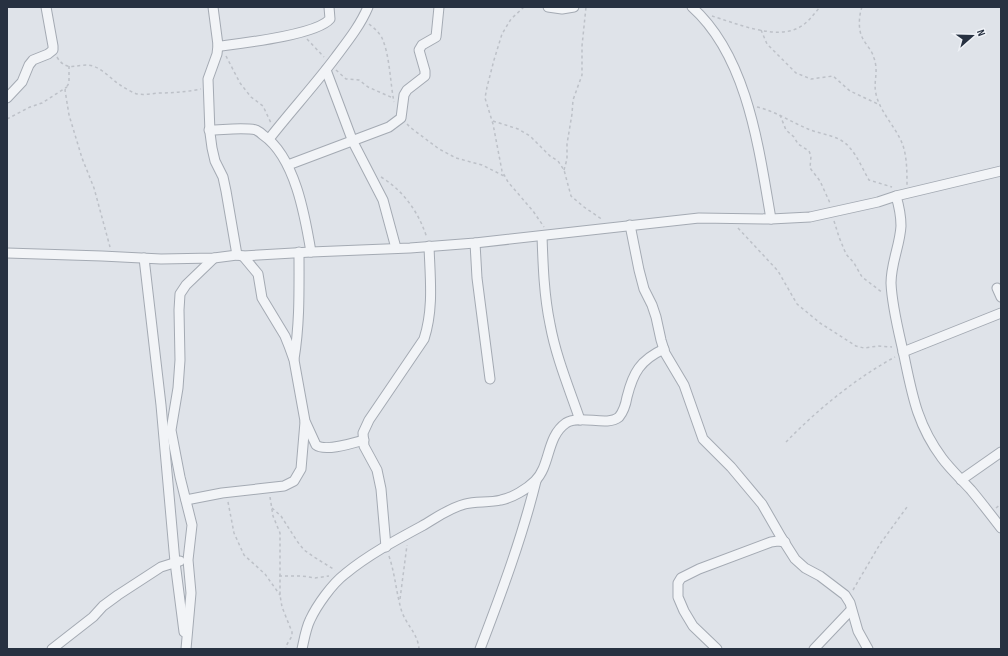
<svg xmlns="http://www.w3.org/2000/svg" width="1008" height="656" font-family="'Sofia Sans Condensed',sans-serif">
	<rect width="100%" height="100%" fill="#dfe3e9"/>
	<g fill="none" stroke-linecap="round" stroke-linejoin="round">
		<!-- minor casing -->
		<g stroke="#a4aab3" stroke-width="11">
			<g id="minor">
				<polyline points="213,7 218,45 217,54 208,79 210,133 212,148 215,161 223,177 226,191 237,255"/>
				<polyline points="548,7 562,9 574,7"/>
				<path d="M 692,7 C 748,57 759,150 771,219"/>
				<path d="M 218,45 L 221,46 C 244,43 316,35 330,19 L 329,7"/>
				<polyline points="326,70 353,142 383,200 396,248"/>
				<polyline points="7,98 22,82 29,65 33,60 48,54 53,50 53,46 46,7"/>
				<path d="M 209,130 C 222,130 244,127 256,130 C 258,131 261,133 263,135 C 295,157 305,216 311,252"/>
				<path d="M 269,139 C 290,112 314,86 335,58 C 347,42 360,26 368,7"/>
				<polyline points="288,165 389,127 401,118 404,95 407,90 425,76 425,71 419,50 422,45 436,37 439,7"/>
				<path d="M 896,196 C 899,206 901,216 901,226 C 900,245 891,263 891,283 C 892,306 898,329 903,351 C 912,393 916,423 942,458 C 951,470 961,479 971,490 C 981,502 991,515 1001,528"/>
				<polyline points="630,225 639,270 644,289 652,305 656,317 661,340 665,353 684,385 703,439 731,467 762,504 781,537 795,559 805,568 820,576 845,595 850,603 858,631 868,649"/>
				<path d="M 542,236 C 543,265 544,295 550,324 C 556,357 569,388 580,420"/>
				<polyline points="475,243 477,278 490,379"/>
				<polyline points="7,253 102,256 161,259 214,258 237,255 243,256 311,252 410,248 475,243 699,218 771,219 810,217 878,202 896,196 1001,171"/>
				<path d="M 243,256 L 258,274 L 262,298 L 285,336 L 289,346 L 294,360 L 305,421 L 316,445 C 325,452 353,443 364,440"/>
				<polyline points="144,258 161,405 175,562 184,632"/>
				<polyline points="997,288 1001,297"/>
				<polyline points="903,352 1001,313"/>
				<path d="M 294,359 C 300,323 299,288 299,252"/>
				<polyline points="961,480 1001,452"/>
				<polyline points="186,500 222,493 284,486 294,481 301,469 305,422"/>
				<path d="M 386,547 L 381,489 L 377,470 L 364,446 L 363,433 L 369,420 L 424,339 C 434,308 430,277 429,246"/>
				<polyline points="52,649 93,617 103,606 118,595 161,567 180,561"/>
				<polyline points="186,649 191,593 188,560 192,525 180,477 171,430 178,388 180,360 179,310 180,294 186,285 214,258"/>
				<path d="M 302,649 C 304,640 306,628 310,620 C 317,605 332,584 345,574 C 368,555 396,540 422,526 C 436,518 449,508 465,504 C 476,501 489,503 501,500 C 512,498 527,489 535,481 C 551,465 546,437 566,423 C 580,414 607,427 619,417 C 623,412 626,403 627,397 C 633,373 640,360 664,349"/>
				<path d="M 480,649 C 501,594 522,538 536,481"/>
				<polyline points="717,649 693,626 684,611 678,597 678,583 681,578 699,569 771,542 778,541 785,542"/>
				<polyline points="814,649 851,610"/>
			</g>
		</g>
		<!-- path -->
		<g stroke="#bdc1c8" stroke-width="1.5" stroke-dasharray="3 3" stroke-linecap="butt">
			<polyline points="524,7 511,19 502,34 494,60 487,87 485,98 493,124 502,171 508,182 533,211 544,227"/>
			<path d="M 862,7 C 859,15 858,29 862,37 C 865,44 872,50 874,58 C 879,73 873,81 876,94 C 880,112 895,126 902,143 C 907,155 907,172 907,185"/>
			<path d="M 712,16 C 735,23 775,40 798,28 C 807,24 813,15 820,7"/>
			<path d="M 369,24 C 374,28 379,32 382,38 C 390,56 390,82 394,102"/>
			<polyline points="761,30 767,44 796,73 811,79 833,76 850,91 880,105"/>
			<polyline points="307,39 324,57"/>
			<polyline points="226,56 240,83 251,97 263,106 271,123"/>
			<path d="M 57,57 C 67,74 79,62 93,66 C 104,70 111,79 120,85 C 125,88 131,92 137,94 C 144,95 151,94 158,93 C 173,93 186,92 201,89"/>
			<polyline points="69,66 69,83 65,90 69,115 82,158 94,188 110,247"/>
			<polyline points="336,70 346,79 359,80 368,87 393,98"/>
			<path d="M 757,107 C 775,111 791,122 808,129 C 822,135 840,135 850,148 C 858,157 863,170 869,180 L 892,187"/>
			<polyline points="780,115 786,130 794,137 798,144 809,151 811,156 810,168 820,181 830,203"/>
			<polyline points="7,119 30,107 42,103 67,87"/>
			<polyline points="493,121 518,129 530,136 550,156 558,161 564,170 571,196 584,207 603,220"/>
			<polyline points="407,124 411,128 439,149 456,158 482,165 504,176"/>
			<polyline points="564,170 567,159 567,144 572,114 573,100 582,75 582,46 586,7"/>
			<path d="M 381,177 C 404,191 419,213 427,238"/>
			<polyline points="834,221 839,237 846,254 854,263 862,277 883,293"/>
			<polyline points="738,228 778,271 797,304 820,323 856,346 864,348 878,346 892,347"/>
			<path d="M 786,442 C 817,410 856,378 895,357"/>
			<polyline points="270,497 273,516 280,533 280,595 282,607 292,632 292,636 286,646 286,649"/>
			<polyline points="228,502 234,533 244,555 265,574 280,595"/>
			<polyline points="272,508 281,516 297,541 304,550 314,557 335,570"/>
			<polyline points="996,508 1001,504"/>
			<path d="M 389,556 C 395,574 396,591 401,609 C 405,624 418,633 419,649"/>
			<polyline points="279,576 302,576 315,578 329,576"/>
			<polyline points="853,590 880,544 907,507"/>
			<polyline points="400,599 407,545"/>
		</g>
		<!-- minor -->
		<use href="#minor" stroke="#f2f4f7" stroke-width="9"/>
	</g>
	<!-- border -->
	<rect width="1008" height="656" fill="none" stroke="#273141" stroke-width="16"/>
	<!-- north arrow -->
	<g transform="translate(972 36) rotate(70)" stroke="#eff2f7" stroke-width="3" paint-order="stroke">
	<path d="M0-3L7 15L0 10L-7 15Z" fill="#273141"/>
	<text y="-6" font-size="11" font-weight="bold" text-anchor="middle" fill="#273141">N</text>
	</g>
</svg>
